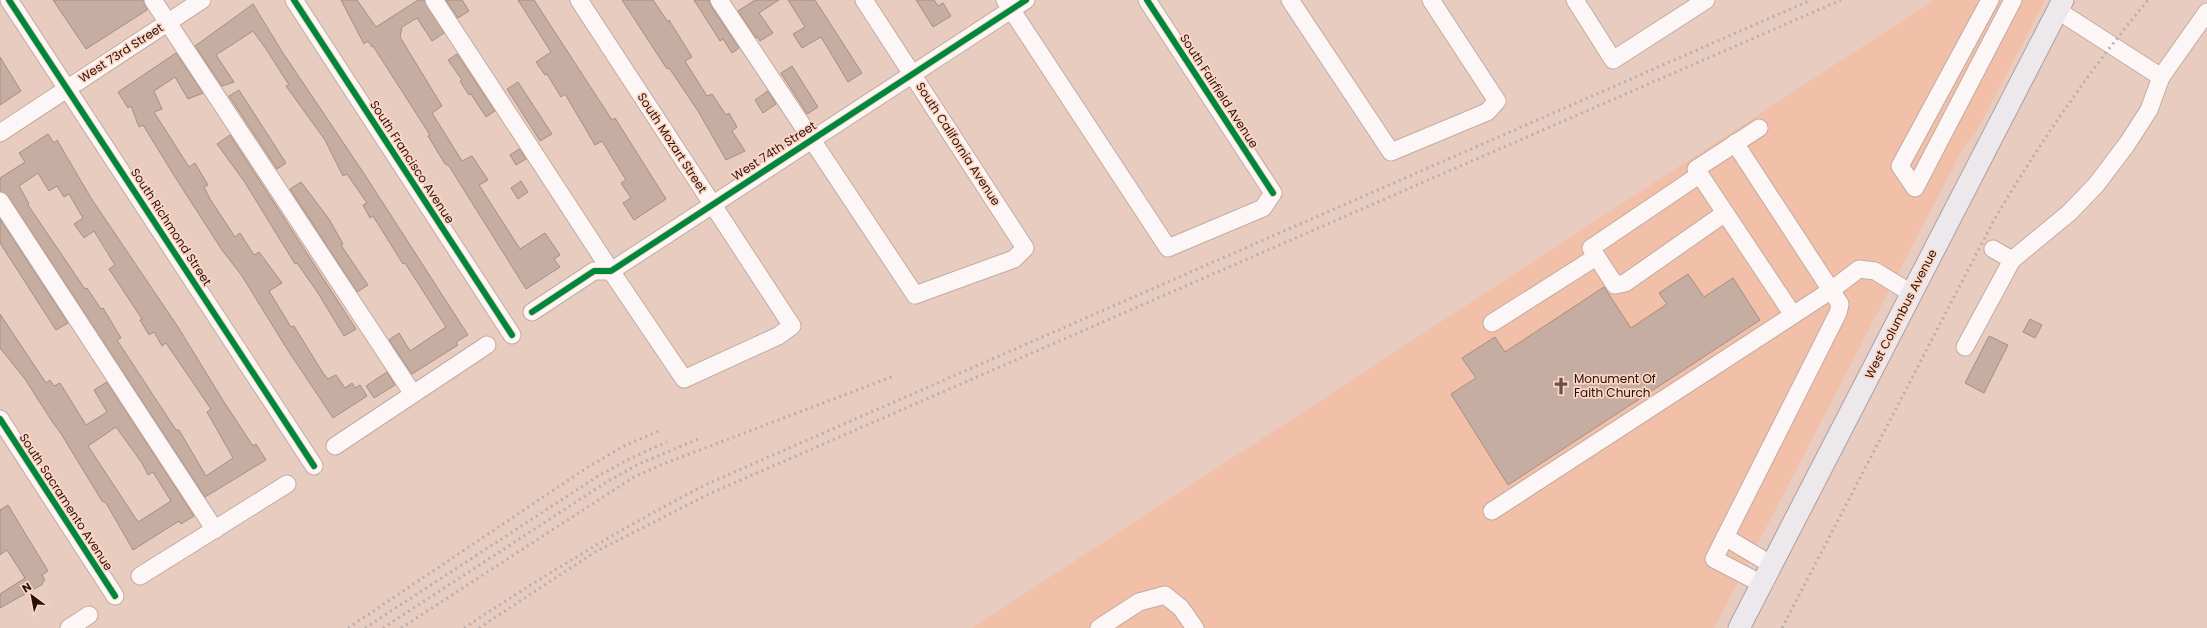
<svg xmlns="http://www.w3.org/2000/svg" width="2207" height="628" font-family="Poppins,sans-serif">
	<rect width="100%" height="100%" fill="#e8ccc0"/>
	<!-- built -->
	<polygon fill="#f2bfa8" points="1934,0 2045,0 1977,131 1962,150 1714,628 972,628"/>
	<!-- building -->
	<g fill="#c5ada2" stroke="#a68e84" fill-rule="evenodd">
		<polygon points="53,0 143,0 147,10 86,49"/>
		<polygon points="341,0 357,0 376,27 418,0 424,0 444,33 432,41 417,18 402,27 400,37 442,106 432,113 462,161 472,156 488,180 479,185 520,249 545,233 560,255 554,259 560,267 526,289 449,166 445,164 428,136 430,135 373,46 372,47 368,41 364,44"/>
		<polygon points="446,0 462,0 469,11 458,18"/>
		<polygon points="518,0 534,0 612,120 615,118 666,199 634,220 623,203 631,198 621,183 626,180 602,141 595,145 565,94 561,97 547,74 545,75 536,62 551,52"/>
		<polygon points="622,0 653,0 668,22 669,20 692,57 685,61 707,96 712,94 726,115 729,113 737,127 732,131 745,151 726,160 698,111 669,68 667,69"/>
		<polygon points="694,0 709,0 711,6 739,48 732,53 723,39 720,41"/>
		<polygon points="755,0 779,0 759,13 773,33 760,41 758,37 756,38 738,11"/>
		<polygon points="788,0 815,0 862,73 848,82 821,37 802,48 793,34 805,27"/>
		<polygon points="916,0 934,0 938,6 943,3 951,16 933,27"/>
		<polygon points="253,4 283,53 363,172 468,335 456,342 458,345 412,374 389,340 399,333 410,351 446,327 405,263 403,264 373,216 370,218 363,205 367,203 347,174 343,176 325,140 286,86 289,85 266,49 253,31 216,55 234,82 222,86 195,46"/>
		<polygon points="176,53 203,93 188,99 175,77 154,91 162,109 154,112 189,167 195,163 208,185 204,187 210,199 235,237 240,233 254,255 259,252 282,283 269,291 291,327 294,326 323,373 328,379 336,375 345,388 352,383 355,388 360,385 367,396 333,418 287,349 242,276 222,250 175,177 143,125 139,127 131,106 128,108 118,92"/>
		<polygon points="457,54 495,111 486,117 471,94 469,95 460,81 462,80 448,60"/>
		<polygon points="0,57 21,91 0,105"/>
		<polygon points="792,66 818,107 807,114 781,73"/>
		<polygon points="518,82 552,134 540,141 507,89"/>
		<polygon points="239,90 286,163 277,169 229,96"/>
		<polygon points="768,91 776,104 763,113 755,100"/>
		<path d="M 48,134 L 54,143 L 57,140 L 91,198 L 178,327 L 224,402 L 253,446 L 256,444 L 266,460 L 205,497 L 8,196 L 0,191 L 0,178 L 25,162 L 19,153 ZM 38,173 L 49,191 L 57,186 L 64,197 L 69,194 L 83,218 L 74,224 L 84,238 L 94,231 L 115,265 L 109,269 L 142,319 L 140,320 L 149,335 L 154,332 L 162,346 L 166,343 L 211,409 L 207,412 L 233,458 L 206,476 L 179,430 L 176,430 L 117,340 L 121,338 L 103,308 L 101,309 L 87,288 L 85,289 L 28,205 L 29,204 L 19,186 Z"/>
		<polygon points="230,135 356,329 344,336 318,293 297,263 295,264 244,181 217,144"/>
		<polygon points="519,149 526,159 516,165 510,155"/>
		<polygon points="521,181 528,192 518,199 511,188"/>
		<polygon points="301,182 329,219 343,244 341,245 368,285 357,292 290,189"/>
		<polygon points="0,219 68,323 56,330 0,243"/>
		<polygon points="1688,274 1704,297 1733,278 1760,320 1508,485 1451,394 1476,378 1462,358 1495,337 1505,352 1604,287 1631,328 1667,304 1659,293"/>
		<path d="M 0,314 L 46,383 L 50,380 L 54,386 L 60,383 L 86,425 L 107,412 L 94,390 L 107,382 L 194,516 L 181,524 L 179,521 L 133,550 L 106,503 L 102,501 L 60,432 L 53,423 L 25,379 L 0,348 ZM 116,427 L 142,463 L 148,475 L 153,472 L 171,501 L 138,522 L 88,446 Z"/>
		<polygon points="2030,319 2042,325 2035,338 2023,332"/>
		<polygon points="1989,336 2008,345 1984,393 1965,383"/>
		<polygon points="387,372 395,385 374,398 366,386"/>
		<polygon points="8,505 48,571 42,575 45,580 42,582 43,584 0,608 0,594 25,578 7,550 0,555 0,510"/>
	</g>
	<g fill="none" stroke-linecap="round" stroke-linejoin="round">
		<!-- minor casing -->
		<g stroke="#c3aba0" stroke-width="19">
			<g id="minor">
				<polyline points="9,0 314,466"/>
				<polyline points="153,0 413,394"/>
				<polyline points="294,0 512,335"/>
				<polyline points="434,0 611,271 684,379 778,336 792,326 579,0"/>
				<polyline points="719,0 915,295 1014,259 1025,248 864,0"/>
				<polyline points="1005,0 1168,248 1263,208 1273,193 1147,0"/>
				<polyline points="1290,0 1391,152 1487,112 1497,101 1431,0"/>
				<polyline points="1575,0 1613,60 1706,0"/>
				<polyline points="1990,0 1900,166 1915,188 2013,0"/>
				<polyline points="2057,10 2161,77 2207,12"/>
				<polyline points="1759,128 1696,169 1793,315"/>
				<polyline points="0,133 202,0"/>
				<polyline points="1735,143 1840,304 1838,313 1714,559 1762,584"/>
				<polyline points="1699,175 1591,248 1615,285 1625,283 1725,213"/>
				<polyline points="0,201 215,530"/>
				<polyline points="1993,249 2012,260 2069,213 2096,185 2127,144 2149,110 2161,77"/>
				<polyline points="532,312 594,271 611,271 1026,0"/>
				<polyline points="1492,323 1596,257"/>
				<polyline points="1965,347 2012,260"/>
				<polyline points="0,419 115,596"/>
				<polyline points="335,446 487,345"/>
				<polyline points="1492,511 1830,291 1859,269 1875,271 1911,293"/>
				<polyline points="1725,537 1772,565"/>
				<polyline points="140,576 287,484"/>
				<polyline points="69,628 89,615"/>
				<polyline points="1099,628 1139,602 1165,595 1181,608 1195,628"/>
			</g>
		</g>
		<!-- major casing -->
		<g stroke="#ad9fa2" stroke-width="23">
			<polyline id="major" points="1739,628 2063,0"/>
		</g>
		<!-- minor -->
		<use href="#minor" stroke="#fcf7f6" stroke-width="17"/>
		<!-- major -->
		<use href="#major" stroke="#ece8eb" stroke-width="21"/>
		<!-- rail -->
		<g stroke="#b6afac" stroke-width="3" stroke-dasharray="2 4" stroke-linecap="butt">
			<polyline points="348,628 588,467 622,447 658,431"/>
			<polyline points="365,628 598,476 631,458 667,442"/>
			<polyline points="383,628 605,483 639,464 698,439"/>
			<polyline points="401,628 634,477 663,464 894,376"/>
			<path d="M 464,628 C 543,576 623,527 707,484 L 1811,0"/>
			<polyline points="479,628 595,552 711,493 1841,0"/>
			<path d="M 1782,628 L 1993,222 C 2040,142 2089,71 2148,0"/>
		</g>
		<!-- cycleway casing -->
		<g stroke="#fdd6c5" stroke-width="8">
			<g id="cycleway">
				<polyline points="9,0 314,466"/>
				<polyline points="294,0 512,335"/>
				<polyline points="1147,0 1273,193"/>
				<polyline points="532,312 594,271 611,271 1026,0"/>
				<polyline points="0,419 115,596"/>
			</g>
		</g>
		<!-- cycleway -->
		<use href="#cycleway" stroke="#00873e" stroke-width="6"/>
	</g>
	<!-- icons -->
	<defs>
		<g id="church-bare" transform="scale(1.38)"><path d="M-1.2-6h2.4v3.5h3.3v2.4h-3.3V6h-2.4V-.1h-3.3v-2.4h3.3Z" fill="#6b5248" stroke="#fdd6c5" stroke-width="2.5" paint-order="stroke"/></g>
	</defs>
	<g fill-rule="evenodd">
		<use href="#church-bare" x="1561" y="386"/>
	</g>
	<g text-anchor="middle" stroke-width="3.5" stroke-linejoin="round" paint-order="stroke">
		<!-- street labels -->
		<g font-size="12" fill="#271107" stroke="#fdd6c5">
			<text transform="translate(121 53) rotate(-33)" y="4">West 73rd Street</text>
			<text transform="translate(1219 91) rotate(57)" y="4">South Fairfield Avenue</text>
			<text transform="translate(672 143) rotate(57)" y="4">South Mozart Street</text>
			<text transform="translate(958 144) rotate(57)" y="4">South California Avenue</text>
			<text transform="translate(774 151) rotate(-33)" y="4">West 74th Street</text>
			<text transform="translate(412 162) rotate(57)" y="4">South Francisco Avenue</text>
			<text transform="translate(171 227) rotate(57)" y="4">South Richmond Street</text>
			<text transform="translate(1901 314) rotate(-63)" y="4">West Columbus Avenue</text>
			<text transform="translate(66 502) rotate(57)" y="4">South Sacramento Avenue</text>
		</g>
		<!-- poi labels -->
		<g font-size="12" fill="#271107" stroke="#fdd6c5" text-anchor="start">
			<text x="1574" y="383">Monument Of<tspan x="1574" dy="14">Faith Church</tspan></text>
		</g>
	</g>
	<!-- north arrow -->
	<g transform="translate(32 596) rotate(328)" stroke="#fdd6c5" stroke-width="3" paint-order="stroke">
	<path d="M0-3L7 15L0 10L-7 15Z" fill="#271107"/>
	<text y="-6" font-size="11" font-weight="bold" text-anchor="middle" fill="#271107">N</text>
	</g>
</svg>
